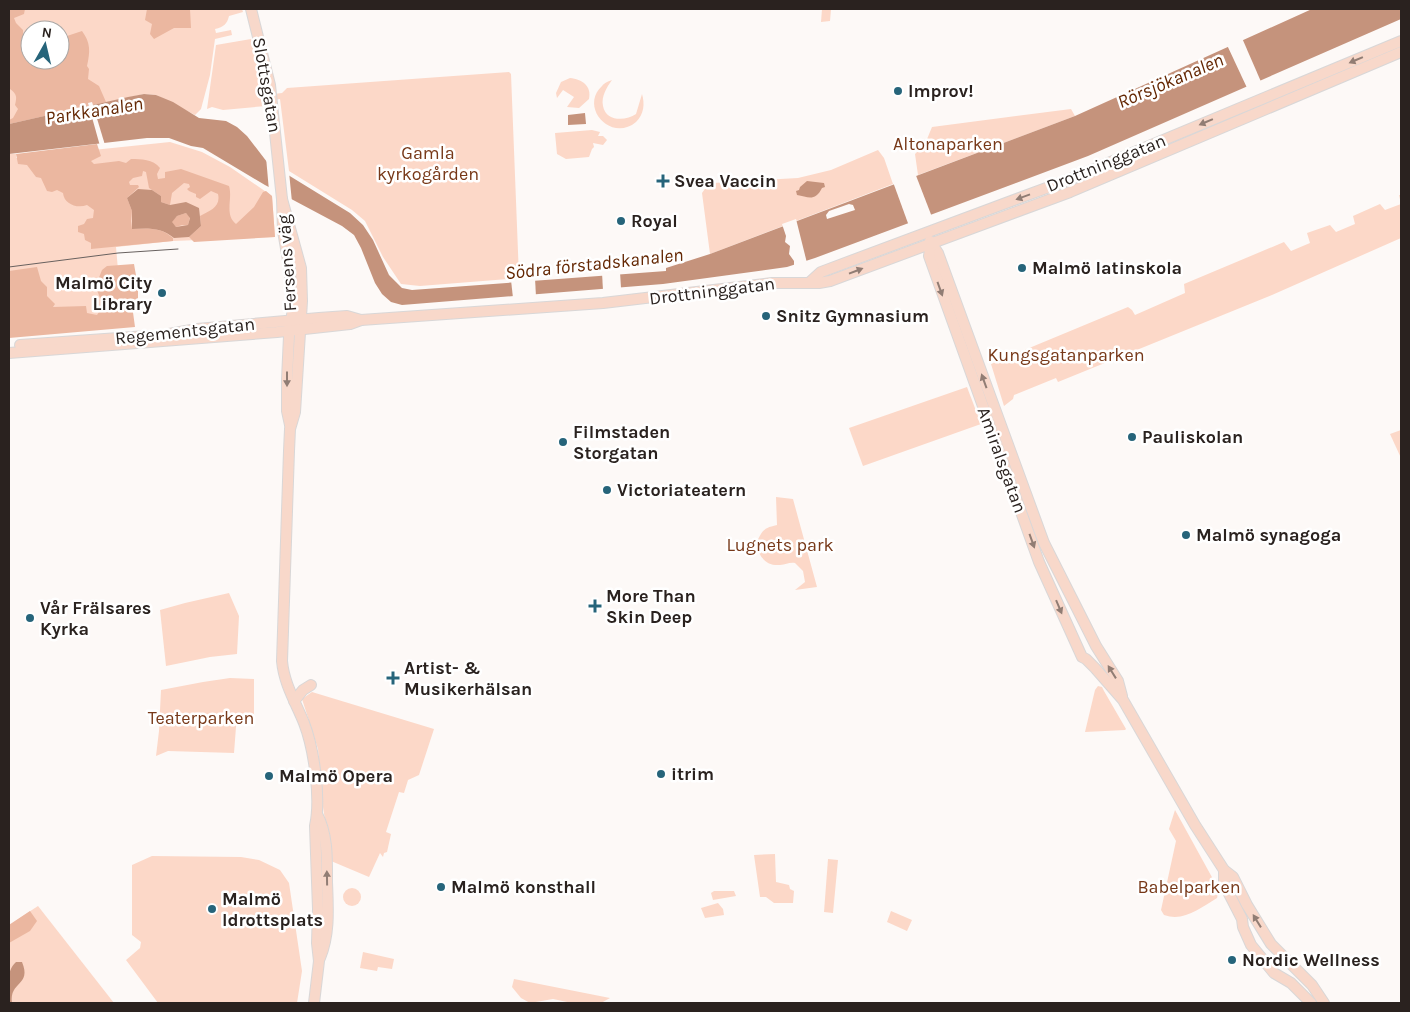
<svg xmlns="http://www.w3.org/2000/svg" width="1410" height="1012" font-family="Karla,sans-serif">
	<rect width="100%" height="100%" fill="#fdf9f7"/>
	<!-- green -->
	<g fill="#fcd8c8" fill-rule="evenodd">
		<path d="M 9,9 L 242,9 L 243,12 L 229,16 C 227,24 224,27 215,29 L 216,33 L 231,30 L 232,35 L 215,39 L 210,75 L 201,109 L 195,115 L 156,95 L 144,94 L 9,124 ZM 30,30 L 60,30 L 60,60 L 30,60 Z"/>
		<polygon points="822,9 831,9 830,21 821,22"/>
		<polygon points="251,39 265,95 282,93 287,88 509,72 511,74 519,277 512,282 508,279 420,286 401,284 383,257 365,221 352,210 289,171 280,99 265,101 266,106 223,110 212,107 207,109 216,45"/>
		<path d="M 570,78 C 582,79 592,86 589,99 L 579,108 L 567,107 L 574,97 L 563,90 L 557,98 L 556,93 L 561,82 Z"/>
		<path d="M 612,80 C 607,87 601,96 603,106 C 606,122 626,121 636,114 L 642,94 C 645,104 644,114 636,122 C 611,143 579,107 602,86 C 604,83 609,81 612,80 Z"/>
		<polygon points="1071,109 1075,116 918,175 915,154 925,144 932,127"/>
		<polygon points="592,130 600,132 598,136 603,136 607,140 603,145 593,143 594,147 592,149 589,157 566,159 557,154 555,133"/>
		<polygon points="170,142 202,152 230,167 272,196 275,237 173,241 116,247 123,327 9,334 9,154 16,154 16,158"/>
		<polygon points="878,150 884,158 893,184 710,254 702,193 707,186 713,183 798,178 831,170"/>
		<polygon points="1399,195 1401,195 1401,238 1272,295 1058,382 1056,378 1014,395 1013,399 1004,406 991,364 1128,307 1132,310 1135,315 1185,293 1184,284 1284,242 1291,251 1310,243 1307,233 1330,225 1336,232 1355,224 1353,216 1380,204 1385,210 1401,204"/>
		<polygon points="967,387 981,424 863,466 849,428"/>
		<polygon points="1401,430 1401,458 1390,434"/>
		<path d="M 776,497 L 793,499 L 817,587 L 795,590 L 805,582 L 803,571 L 795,563 C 789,562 786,565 780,565 C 765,566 759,556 756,544 C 762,531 763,528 777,525 Z"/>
		<polygon points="229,593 239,616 237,654 210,657 166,666 160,610 185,603"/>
		<polygon points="230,678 254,679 254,714 237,714 234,753 168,751 156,756 159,731 161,690 203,682"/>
		<polygon points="1098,686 1102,687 1104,691 1126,729 1125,730 1085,732 1095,690"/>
		<polygon points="312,692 434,729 419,775 408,780 404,793 399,792 386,832 391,834 387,852 384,853 383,857 380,853 369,877 331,861 323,807 318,749 302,699"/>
		<path d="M 1175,810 L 1219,890 L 1217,898 C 1200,908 1184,922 1164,915 L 1161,910 L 1176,841 L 1169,829 Z"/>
		<polygon points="775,854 776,882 789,885 790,889 794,891 793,903 774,903 766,897 760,897 754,855"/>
		<polygon points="152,856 241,857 259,860 280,870 289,883 302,971 297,1003 158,1003 126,960 140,948 141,942 132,935 132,865"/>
		<polygon points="828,859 838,860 833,913 824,912"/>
		<circle cx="352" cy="897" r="9"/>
		<polygon points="714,891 734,891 736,896 713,900 711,893"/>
		<polygon points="718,903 723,909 724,915 705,918 701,908"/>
		<polygon points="38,906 114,1003 9,1003 9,925"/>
		<polygon points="891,911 912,920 907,931 887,922"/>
		<polygon points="363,952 394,959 392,969 378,967 377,971 360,968"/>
		<polygon points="514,979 610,998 601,1003 572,1003 553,999 530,1003 521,998 512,987"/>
	</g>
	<!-- forest -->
	<g fill="#ebb7a0">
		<path d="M 9,9 L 25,9 L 24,14 L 14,18 L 16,23 L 23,30 L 23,43 L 30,46 L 30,60 L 60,60 L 60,58 L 64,58 L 64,37 L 82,31 C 91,43 90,52 87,66 L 89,69 L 88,79 L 99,86 L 106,102 L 9,124 L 9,120 L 13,118 L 18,109 L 15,105 C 17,97 17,94 10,89 L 9,90 Z"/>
		<polygon points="147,9 190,9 191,28 174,28 154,39 150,34 152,24 145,20"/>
		<path d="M 97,144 L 101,156 L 91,161 L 94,164 L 119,161 L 126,163 L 131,159 C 141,159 153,159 160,168 L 157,174 L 158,179 L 165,178 L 165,172 L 181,169 L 229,186 C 233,199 224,214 236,224 L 254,207 L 263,192 L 266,191 L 272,196 L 275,237 L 194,242 L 189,237 L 201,226 L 200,216 C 210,211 221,207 218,194 L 211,191 L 200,199 L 196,197 L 196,194 L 189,191 L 187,189 L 190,187 L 189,184 L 184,183 L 172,193 L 170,205 L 161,202 L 161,196 L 149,188 L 146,172 L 143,171 L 142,176 L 133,178 L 129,182 L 130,185 L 138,185 L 139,187 L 127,198 L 132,211 L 131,221 L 132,229 C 147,228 161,227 173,238 L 173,241 L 91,249 L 91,243 L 85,240 L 84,234 L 78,232 L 78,226 L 84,224 L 87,219 L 93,218 L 94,210 L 87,205 C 77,209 64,204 63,193 L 57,190 L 52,192 L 47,191 L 41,178 L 36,177 L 27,165 L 18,164 L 16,154 Z"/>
		<polygon points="186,213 190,217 188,225 182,225 176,227 171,222 177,216"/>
		<polygon points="134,264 138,287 138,298 132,305 135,327 9,338 9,271 37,267 41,281 47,287 47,296 55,304 53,307 86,306 87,313 97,315 103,306 97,290 98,280 102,270 107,266"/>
		<polygon points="30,911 37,921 30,931 9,943 9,925"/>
	</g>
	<!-- water -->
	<g fill="#c5937c" fill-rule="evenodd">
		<polygon points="1312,9 1401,9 1401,19 1088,156 815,258 787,267 663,284 402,305 391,302 382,294 375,283 361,248 354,235 342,226 265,185 203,148 191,146 169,138 147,138 9,154 9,124 128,97 144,94 156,95 173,102 199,118 226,121 237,127 247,136 267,162 350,213 363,225 373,240 389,275 402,288 412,290 666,271 666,268 710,254 1075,116"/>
		<polygon points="585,113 586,124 568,125 568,115"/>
		<path d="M 807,181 L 824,183 L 825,187 L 822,188 C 815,202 808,197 797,195 L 796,191 L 799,190 L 800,187 Z"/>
		<path d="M 138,189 L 152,190 L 161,196 L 161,202 L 170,205 L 186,202 L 199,208 L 201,226 L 189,237 L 174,238 C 161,227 147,228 132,229 L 132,211 L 127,198 ZM 186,213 L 190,218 L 188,225 L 176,227 L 172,222 L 177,216 Z"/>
		<path d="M 16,962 L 22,962 C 32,986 9,981 12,1003 L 9,1003 C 9,989 5,972 16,962 Z"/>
	</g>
	<!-- pier -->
	<g fill="#fdf9f7">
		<polygon points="1242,38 1262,84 1248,90 1227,45"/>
		<polygon points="1223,55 1227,65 1209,73 1205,63"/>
		<polygon points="92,102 105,145 100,146 88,103"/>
		<polygon points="266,157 269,160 289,172 292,202 269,191"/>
		<polygon points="915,173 932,217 909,226 893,182"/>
		<polygon points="849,204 853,205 855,210 827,219 826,215 829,211"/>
		<polygon points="796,219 807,263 794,267 794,261 789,254 790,246 785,242 786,236 782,224"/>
		<polygon points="620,272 621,288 603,290 602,273"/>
		<polygon points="535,278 536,297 513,298 511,280"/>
	</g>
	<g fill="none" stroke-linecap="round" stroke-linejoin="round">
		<!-- major casing -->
		<g stroke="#d9d7d7" stroke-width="12">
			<g id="major">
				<polyline points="251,9 270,85 282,199 283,231 289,266 293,308 289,336 287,379 287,411 290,425"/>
				<path d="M 282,199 L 301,268 L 302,301 L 295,412 L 290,429 L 289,451 L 282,661 C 284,684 296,703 304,723 C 314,749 321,798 315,826 L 318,909 L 317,943 L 319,961 L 314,1003"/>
				<polyline points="930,241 938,253 1044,543 1096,646 1118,681 1122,696"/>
				<polyline points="931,243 929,256 1039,562 1082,657 1086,659 1095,668 1123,700 1195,825 1224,870 1233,877 1247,905 1271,944 1312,985 1324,1003"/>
				<polyline points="810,282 821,272 1065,181 1401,41"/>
				<polyline points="169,334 197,329 319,318 347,316 361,320"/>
				<polyline points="20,345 147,336"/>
				<polyline points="9,353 277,332 350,324 361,320 603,303 772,283 819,283 830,281 1070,192 1401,52"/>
				<polyline points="294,701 303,690 311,685"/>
				<path d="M 317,814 C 328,835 327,859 327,882 C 328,908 330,934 320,958"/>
				<polyline points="1224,870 1224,884 1242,919 1243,927 1251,945 1274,973 1291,983 1311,1003"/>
			</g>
		</g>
		<!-- major -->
		<use href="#major" stroke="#f8d8ca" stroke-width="10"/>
		<!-- tram -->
		<polyline stroke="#68615f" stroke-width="1" points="9,267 118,253 178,249"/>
	</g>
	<!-- one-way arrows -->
	<defs><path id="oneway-solid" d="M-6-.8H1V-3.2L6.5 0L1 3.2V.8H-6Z" transform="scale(1.25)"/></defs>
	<g fill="#917d74">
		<use href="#oneway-solid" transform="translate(1356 60) rotate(157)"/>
		<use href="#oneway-solid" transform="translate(1206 122) rotate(157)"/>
		<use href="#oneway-solid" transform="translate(1023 197) rotate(160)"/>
		<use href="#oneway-solid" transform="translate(856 271) rotate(-21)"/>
		<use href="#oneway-solid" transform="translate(940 289) rotate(70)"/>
		<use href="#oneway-solid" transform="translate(287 379) rotate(90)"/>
		<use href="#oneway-solid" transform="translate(984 381) rotate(-110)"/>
		<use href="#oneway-solid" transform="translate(1032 541) rotate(70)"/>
		<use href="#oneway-solid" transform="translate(1059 607) rotate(67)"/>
		<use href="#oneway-solid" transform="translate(1112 672) rotate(-122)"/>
		<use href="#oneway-solid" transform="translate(327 878) rotate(-91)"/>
		<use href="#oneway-solid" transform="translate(1257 921) rotate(-122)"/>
	</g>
	<!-- markers -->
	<g fill="#26647a" stroke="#fff" stroke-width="2">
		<circle cx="898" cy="91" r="5"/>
		<path d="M660.5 173.5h5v5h5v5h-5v5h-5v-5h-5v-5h5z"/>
		<circle cx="621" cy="221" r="5"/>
		<circle cx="1022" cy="268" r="5"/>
		<circle cx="162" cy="293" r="5"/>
		<circle cx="766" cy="316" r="5"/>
		<circle cx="1132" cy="437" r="5"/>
		<circle cx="563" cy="442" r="5"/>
		<circle cx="607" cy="490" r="5"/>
		<circle cx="1186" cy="535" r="5"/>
		<path d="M592.5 598.5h5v5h5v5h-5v5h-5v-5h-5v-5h5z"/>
		<circle cx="30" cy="618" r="5"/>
		<path d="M390.5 670.5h5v5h5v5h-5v5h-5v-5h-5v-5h5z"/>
		<circle cx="661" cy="774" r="5"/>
		<circle cx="269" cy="776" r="5"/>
		<circle cx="441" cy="887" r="5"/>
		<circle cx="212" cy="909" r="5"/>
		<circle cx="1232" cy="960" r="5"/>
	</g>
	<g text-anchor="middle" stroke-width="5" stroke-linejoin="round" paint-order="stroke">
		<!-- street labels -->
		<g font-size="18" fill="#2a221f" stroke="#fff">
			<text transform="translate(267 85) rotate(80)" y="6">Slottsgatan</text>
			<text transform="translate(1106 163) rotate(-22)" y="6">Drottninggatan</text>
			<text transform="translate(287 263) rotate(-94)" y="6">Fersens väg</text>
			<text transform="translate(712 291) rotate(-7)" y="6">Drottninggatan</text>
			<text transform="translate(185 331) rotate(-6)" y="6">Regementsgatan</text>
			<text transform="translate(1002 460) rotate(70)" y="6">Amiralsgatan</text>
		</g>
		<!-- poi labels -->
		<g font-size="18" font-weight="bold" fill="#2a221f" stroke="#fff" text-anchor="start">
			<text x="908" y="97">Improv!</text>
			<text x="674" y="187">Svea Vaccin</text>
			<text x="631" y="227">Royal</text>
			<text x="1032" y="274">Malmö latinskola</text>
			<text x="152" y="289" text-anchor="end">Malmö City<tspan x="152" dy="21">Library</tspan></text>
			<text x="776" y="322">Snitz Gymnasium</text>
			<text x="573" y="438">Filmstaden<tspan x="573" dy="21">Storgatan</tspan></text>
			<text x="1142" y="443">Pauliskolan</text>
			<text x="617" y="496">Victoriateatern</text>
			<text x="1196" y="541">Malmö synagoga</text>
			<text x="606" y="602">More Than<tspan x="606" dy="21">Skin Deep</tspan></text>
			<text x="40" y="614">Vår Frälsares<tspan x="40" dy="21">Kyrka</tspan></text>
			<text x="404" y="674">Artist- &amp;<tspan x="404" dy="21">Musikerhälsan</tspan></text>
			<text x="671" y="780">itrim</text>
			<text x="279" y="782">Malmö Opera</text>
			<text x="451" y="893">Malmö konsthall</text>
			<text x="222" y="905">Malmö<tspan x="222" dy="21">Idrottsplats</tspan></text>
			<text x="1242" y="966">Nordic Wellness</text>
		</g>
		<!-- park labels -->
		<g font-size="18" fill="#773818" stroke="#fff">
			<text x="948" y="150">Altonaparken</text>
			<text x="428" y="159">Gamla<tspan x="428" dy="21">kyrkogården</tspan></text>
			<text x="1066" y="361">Kungsgatanparken</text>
			<text x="780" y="551">Lugnets park</text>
			<text x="201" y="724">Teaterparken</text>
			<text x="1189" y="893">Babelparken</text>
		</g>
		<!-- water labels -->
		<g font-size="19" font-style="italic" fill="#642703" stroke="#fff">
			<text transform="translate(1170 80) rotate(-23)" y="7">Rörsjökanalen</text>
			<text transform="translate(94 110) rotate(-9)" y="7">Parkkanalen</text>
			<text transform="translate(594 263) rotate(-6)" y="7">Södra förstadskanalen</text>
		</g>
	</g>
	<!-- border -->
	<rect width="1410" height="1012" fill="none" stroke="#2a221f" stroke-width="20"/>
	<!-- north arrow -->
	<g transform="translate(45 45) rotate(8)"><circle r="24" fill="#ffffff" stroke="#aaa7a5"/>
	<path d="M0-4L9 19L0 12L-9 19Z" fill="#26647a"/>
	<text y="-8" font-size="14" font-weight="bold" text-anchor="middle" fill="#2a221f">N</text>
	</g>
</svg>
